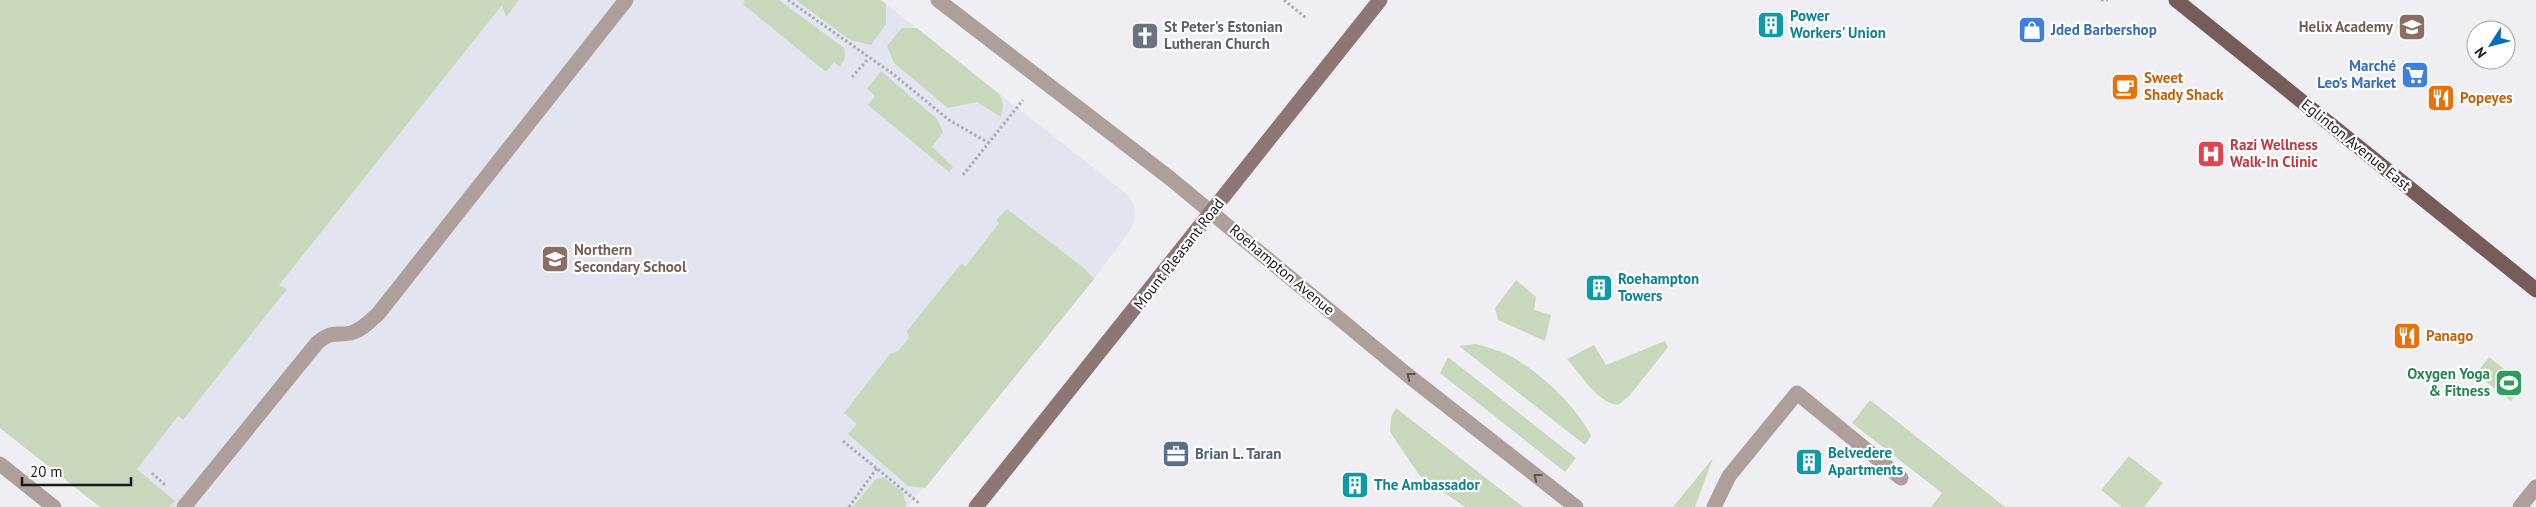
<svg xmlns="http://www.w3.org/2000/svg" width="2536" height="507" font-family="'PT Sans',sans-serif">
	<rect width="100%" height="100%" fill="#efeff3"/>
	<!-- built -->
	<polygon fill="#e2e4ef" points="0,0 881,0 1128,195 1134,205 1135,216 1132,228 1094,279 907,507 100,507 0,428"/>
	<!-- green -->
	<g fill="#c9d7bc">
		<polygon points="0,0 519,0 506,17 502,5 279,285 287,289 183,420 178,416 137,469 175,501 169,507 100,507 0,428"/>
		<polygon points="744,0 779,0 844,48 845,58 840,67 834,62 826,72 743,4 745,2"/>
		<polygon points="796,0 881,0 886,4 886,24 871,45 850,40"/>
		<polygon points="902,28 917,28 1000,95 1003,106 1001,117 977,102 948,108 894,63 887,46"/>
		<polygon points="881,71 937,119 943,132 932,147 953,167 949,172 868,105 875,96 867,89"/>
		<polygon points="1007,209 1085,269 1094,279 925,488 908,486 848,434 857,424 844,413 890,354 898,351 909,338 907,331 961,264 966,266 999,223 996,220"/>
		<polygon points="1516,280 1536,297 1534,310 1551,315 1545,341 1498,320 1495,308"/>
		<path d="M 1665,341 L 1668,347 L 1630,395 L 1618,405 C 1596,402 1582,375 1567,359 L 1594,345 L 1606,365 Z"/>
		<path d="M 1476,344 C 1485,347 1494,349 1502,352 C 1533,365 1577,406 1591,436 L 1585,445 L 1459,346 Z"/>
		<polygon points="1448,357 1576,458 1565,472 1440,373"/>
		<polygon points="2489,357 2523,384 2511,401 2476,374"/>
		<polygon points="1870,400 2005,507 1931,507 1942,493 1852,423"/>
		<polygon points="1396,408 1523,507 1465,507 1420,476 1390,432 1391,417"/>
		<polygon points="2129,456 2163,483 2144,507 2122,507 2101,490"/>
		<polygon points="1713,458 1695,507 1673,507"/>
		<polygon points="883,477 903,493 906,507 853,507 875,480"/>
	</g>
	<g fill="none" stroke-linecap="round" stroke-linejoin="round">
		<!-- path -->
		<g stroke="#abacaf" stroke-width="3" stroke-dasharray="2.5 2.5" stroke-linecap="butt">
			<polyline points="788,0 893,74 949,120 989,143"/>
			<polyline points="1284,0 1306,18"/>
			<polyline points="2101,0 2108,0"/>
			<polyline points="852,77 868,59"/>
			<polyline points="963,175 1023,100"/>
			<polyline points="843,441 919,503"/>
			<polyline points="152,473 166,486"/>
			<polyline points="849,507 877,468"/>
		</g>
		<!-- lane -->
		<g stroke="#ae9e9c" stroke-width="15">
			<path d="M 184,507 L 317,343 C 332,330 335,336 351,333 C 362,330 370,321 378,314 L 626,0"/>
			<polyline points="1714,507 1729,476 1797,393 1901,478"/>
		</g>
		<!-- street -->
		<g stroke="#ae9e9c" stroke-width="15">
			<polyline points="938,0 1171,179 1405,373 1576,507"/>
			<polyline points="0,464 54,507"/>
			<polyline points="2520,507 2536,487"/>
		</g>
		<!-- secondary -->
		<polyline stroke="#8d7675" stroke-width="15" points="976,507 1380,0"/>
		<!-- primary -->
		<polyline stroke="#755b59" stroke-width="15" points="2176,0 2536,290"/>
	</g>
	<!-- one-way arrows -->
	<defs><path id="oneway-chevron" d="M-2-3.5L2.5 0L-2 3.5" fill="none" stroke-width="1.6" stroke-linecap="round" stroke-linejoin="round" transform="scale(1.25)"/></defs>
	<g stroke="#5c5555">
		<use href="#oneway-chevron" transform="translate(1410 376) rotate(-142)"/>
		<use href="#oneway-chevron" transform="translate(1537 477) rotate(-142)"/>
	</g>
	<!-- icons -->
	<defs>
		<g id="building-square" transform="scale(1.4375)"><rect x="-9" y="-9" width="18" height="18" rx="4" fill="#0f9aa8" stroke="#fff"/><path d="M-4-6H4V6H1V3H-1V6H-4ZM-2.5-4.3h1.7v1.8h-1.7ZM.8-4.3h1.7v1.8H.8ZM-2.5-1h1.7V.8h-1.7ZM.8-1h1.7V.8H.8Z" fill="#fff"/></g>
		<g id="university-square" transform="scale(1.4375)"><rect x="-9" y="-9" width="18" height="18" rx="4" fill="#8d6e63" stroke="#fff"/><path d="M0-5L7-2L0 1L-7-2ZM-4 1L0 2.5L4 1V4Q0 6-4 4Z" fill="#fff"/></g>
		<g id="shop-square" transform="scale(1.4375)"><rect x="-9" y="-9" width="18" height="18" rx="4" fill="#3f7fe0" stroke="#fff"/><path d="M-5-2.5h2.3a2.7 3.5 0 0 1 5.4 0H5L5.5 6h-11ZM-1.5-2.5h3a1.5 2.3 0 0 0-3 0Z" fill="#fff"/></g>
		<g id="church-square" transform="scale(1.4375)"><rect x="-9" y="-9" width="18" height="18" rx="4" fill="#6b7280" stroke="#fff"/><path d="M-1.2-6h2.4v3.5h3.3v2.4h-3.3V6h-2.4V-.1h-3.3v-2.4h3.3Z" fill="#fff"/></g>
		<g id="supermarket-square" transform="scale(1.4375)"><rect x="-9" y="-9" width="18" height="18" rx="4" fill="#3f7fe0" stroke="#fff"/><path d="M-6-5.5h2.5l.6 2H6L4.5 2H-2.5L-4.4-4H-6ZM-1.5 3.2a1.3 1.3 0 1 0 .1 0ZM3 3.2a1.3 1.3 0 1 0 .1 0Z" fill="#fff"/></g>
		<g id="cafe-square" transform="scale(1.4375)"><rect x="-9" y="-9" width="18" height="18" rx="4" fill="#e8710a" stroke="#fff"/><path d="M-5.5-4.5H6V0H3Q3 3.5 0 3.5H-2.5Q-5.5 3.5-5.5 0ZM3-3.2v2h1.7v-2ZM-6 4.5H4V6H-6Z" fill="#fff"/></g>
		<g id="restaurant-square" transform="scale(1.4375)"><rect x="-9" y="-9" width="18" height="18" rx="4" fill="#e8710a" stroke="#fff"/><path d="M-5-6h1v4h1v-4h1v4h1v-4h1v5L-1.5 .5V6h-2V.5L-5-1ZM5-6V6H3V1.5H1.5Q1.5-4 5-6Z" fill="#fff"/></g>
		<g id="hospital-square" transform="scale(1.4375)"><rect x="-9" y="-9" width="18" height="18" rx="4" fill="#e0444e" stroke="#fff"/><path d="M-5-5h3v3.5h4V-5h3V5h-3V1.5h-4V5h-3Z" fill="#fff"/></g>
		<g id="school-square" transform="scale(1.4375)"><rect x="-9" y="-9" width="18" height="18" rx="4" fill="#8d6e63" stroke="#fff"/><path d="M0-5L7-2L0 1L-7-2ZM-4 1L0 2.5L4 1V4Q0 6-4 4Z" fill="#fff"/></g>
		<g id="stadium-square" transform="scale(1.4375)"><rect x="-9" y="-9" width="18" height="18" rx="4" fill="#2e9e5b" stroke="#fff"/><path d="M0-5a6.5 5 0 1 0 0 10a6.5 5 0 1 0 0-10ZM-3.5-1.8h7v3.6h-7Z" fill="#fff"/></g>
		<g id="office-square" transform="scale(1.4375)"><rect x="-9" y="-9" width="18" height="18" rx="4" fill="#5c6f8a" stroke="#fff"/><path d="M-6-3h4V-5.5h4V-3h4V5H-6ZM-1-4.5V-3h2v-1.5ZM-6 0V1H6V0Z" fill="#fff"/></g>
	</defs>
	<g fill-rule="evenodd">
		<use href="#building-square" x="1771" y="25"/>
		<use href="#university-square" x="2412" y="27"/>
		<use href="#shop-square" x="2032" y="30"/>
		<use href="#church-square" x="1145" y="36"/>
		<use href="#supermarket-square" x="2415" y="75"/>
		<use href="#cafe-square" x="2125" y="87"/>
		<use href="#restaurant-square" x="2441" y="98"/>
		<use href="#hospital-square" x="2211" y="154"/>
		<use href="#school-square" x="555" y="259"/>
		<use href="#building-square" x="1599" y="288"/>
		<use href="#restaurant-square" x="2407" y="336"/>
		<use href="#stadium-square" x="2509" y="383"/>
		<use href="#office-square" x="1176" y="454"/>
		<use href="#building-square" x="1809" y="462"/>
		<use href="#building-square" x="1355" y="485"/>
	</g>
	<g text-anchor="middle" stroke-width="4.5" stroke-linejoin="round" paint-order="stroke">
		<!-- culture labels -->
		<g font-size="15" font-weight="bold" fill="#0d838f" stroke="#fff" text-anchor="start">
			<text x="1790" y="21">Power<tspan x="1790" dy="17">Workers' Union</tspan></text>
			<text x="1618" y="284">Roehampton<tspan x="1618" dy="17">Towers</tspan></text>
			<text x="1828" y="458">Belvedere<tspan x="1828" dy="17">Apartments</tspan></text>
			<text x="1374" y="490">The Ambassador</text>
		</g>
		<!-- worship labels -->
		<g font-size="15" font-weight="bold" fill="#5b616d" stroke="#fff" text-anchor="start">
			<text x="1164" y="32">St Peter's Estonian<tspan x="1164" dy="17">Lutheran Church</tspan></text>
		</g>
		<!-- education labels -->
		<g font-size="15" font-weight="bold" fill="#785e54" stroke="#fff" text-anchor="end">
			<text x="2393" y="32">Helix Academy</text>
			<text x="574" y="255" text-anchor="start">Northern<tspan x="574" dy="17">Secondary School</tspan></text>
		</g>
		<!-- shop labels -->
		<g font-size="15" font-weight="bold" fill="#366cbe" stroke="#fff" text-anchor="start">
			<text x="2051" y="35">Jded Barbershop</text>
			<text x="2396" y="71" text-anchor="end">Marché<tspan x="2396" dy="17">Leo’s Market</tspan></text>
		</g>
		<!-- food labels -->
		<g font-size="15" font-weight="bold" fill="#c56008" stroke="#fff" text-anchor="start">
			<text x="2144" y="83">Sweet<tspan x="2144" dy="17">Shady Shack</tspan></text>
			<text x="2460" y="103">Popeyes</text>
			<text x="2426" y="341">Panago</text>
		</g>
		<!-- health labels -->
		<g font-size="15" font-weight="bold" fill="#be3a42" stroke="#fff" text-anchor="start">
			<text x="2230" y="150">Razi Wellness<tspan x="2230" dy="17">Walk-In Clinic</tspan></text>
		</g>
		<!-- street labels -->
		<g font-size="15" fill="#191a1b" stroke="#fff">
			<text transform="translate(2356 145) rotate(39)" y="5">Eglinton Avenue East</text>
			<text transform="translate(1179 254) rotate(-52)" y="5">Mount Pleasant Road</text>
			<text transform="translate(1282 270) rotate(40)" y="5">Roehampton Avenue</text>
		</g>
		<!-- leisure labels -->
		<g font-size="15" font-weight="bold" fill="#27864d" stroke="#fff" text-anchor="end">
			<text x="2490" y="379">Oxygen Yoga<tspan x="2490" dy="17">&amp; Fitness</tspan></text>
		</g>
		<!-- service labels -->
		<g font-size="15" font-weight="bold" fill="#4e5e75" stroke="#fff" text-anchor="start">
			<text x="1195" y="459">Brian L. Taran</text>
		</g>
	</g>
	<!-- north arrow -->
	<g transform="translate(2491 45) rotate(234)"><circle r="24" fill="#ffffff" stroke="#a3a3a4"/>
	<path d="M0-4L9 19L0 12L-9 19Z" fill="#056db9"/>
	<text y="-8" font-size="14" font-weight="bold" text-anchor="middle" fill="#191a1b">N</text>
	</g>
	<!-- scale -->
	<path d="M22 477v8h109v-8" fill="none" stroke="#191a1b" stroke-width="2.5"/>
	<text x="30" y="477" font-size="15" fill="#191a1b" stroke="#ffffff" stroke-width="4" paint-order="stroke">20 m</text>
</svg>
